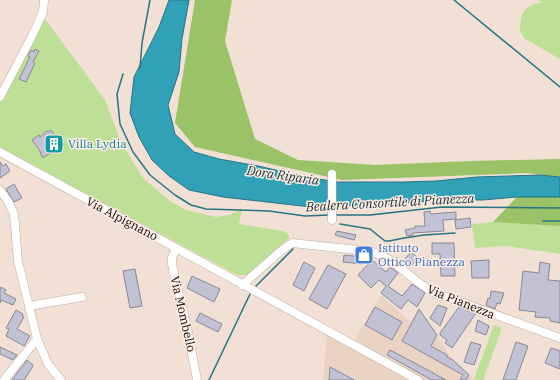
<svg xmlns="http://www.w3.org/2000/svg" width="560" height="380" font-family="'IBM Plex Serif',serif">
	<rect width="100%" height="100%" fill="#f2e0d5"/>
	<!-- built -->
	<polygon fill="#ebd3c3" points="381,295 411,323 419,309 453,360 475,380 323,380 327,336 350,348"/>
	<!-- green -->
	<g fill="#bee096">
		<path d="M 538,0 L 560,0 L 560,59 L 525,39 L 520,31 C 521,12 522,7 542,2 Z"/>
		<polygon points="45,19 105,100 122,144 143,178 170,201 186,210 216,217 229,215 242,209 239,224 283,231 289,235 289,238 287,240 247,275 237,275 0,147 0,100 40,23"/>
		<polygon points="493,222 560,226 560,254 506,246 475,248 472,224"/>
		<polygon points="494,325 502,328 483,380 475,380 474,379"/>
	</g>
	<!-- forest -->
	<g fill="#9ac267">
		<polygon points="195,0 232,0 225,41 255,139 298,160 375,165 470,161 560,159 560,177 527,173 342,180 195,147 175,123"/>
		<polygon points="517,197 560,197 560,226 493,222"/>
	</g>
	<!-- water -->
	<polygon fill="#30a1b6" stroke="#267482" points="169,0 189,0 182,39 179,72 168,105 175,134 194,152 219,159 258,166 301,176 337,182 403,182 436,181 477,177 540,175 560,177 560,197 517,197 483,200 442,200 393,204 311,207 223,197 189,190 169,176 152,160 139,137 130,113 134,77 159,27"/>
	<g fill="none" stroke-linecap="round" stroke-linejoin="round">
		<!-- stream -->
		<g stroke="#267482" stroke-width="1.5">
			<polyline points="454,0 560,87"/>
			<polyline points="140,68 142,43 150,0"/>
			<polyline points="123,74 117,94 120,124 133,152 150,175 175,195 191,205 206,209 269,211 305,216 329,215"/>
			<polyline points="334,215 370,215 442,207 560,208"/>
			<polyline points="543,221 560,221"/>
			<polyline points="340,224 370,229 385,241 389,241 404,238 424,235 455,233"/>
			<polyline points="254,288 293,249"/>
			<polyline points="209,380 250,294"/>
		</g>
	</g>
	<!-- building -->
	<g fill="#c2c2d4" stroke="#878898">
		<polygon points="35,49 39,51 33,62 35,63 26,82 19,79 30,57 28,56 31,50 34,52"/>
		<polygon points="51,130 56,137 58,136 64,145 44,157 42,157 40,151 32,140 39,135 40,137 47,131 48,132"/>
		<polygon points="0,162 3,166 6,164 10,171 0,178"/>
		<polygon points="14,184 22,198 14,202 6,189"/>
		<polygon points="430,211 431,214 456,212 456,219 443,220 444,231 413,233 413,235 407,236 405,230 415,228 415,226 425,226 424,212"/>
		<polygon points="470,218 471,227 456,229 455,220"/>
		<polygon points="337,231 356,235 354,240 335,235"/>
		<polygon points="432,243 454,243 455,276 441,276 440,254 432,254"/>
		<polygon points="411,252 418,258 411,266 404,260"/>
		<polygon points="344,255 363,257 363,264 343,262"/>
		<polygon points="372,260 386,272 390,267 398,273 388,286 402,296 412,284 425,293 417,307 408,300 401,309 381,293 386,286 379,280 371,288 358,275"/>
		<polygon points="489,260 489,278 472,278 471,261"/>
		<polygon points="304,262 315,268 304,291 293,285"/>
		<polygon points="540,262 550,264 548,280 560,281 560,323 550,321 550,318 535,317 536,312 519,310 523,271 539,273"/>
		<polygon points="328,265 346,274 327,309 309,299"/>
		<polygon points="135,269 142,306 130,308 123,271"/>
		<polygon points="192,276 220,289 214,302 187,288"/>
		<polygon points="1,287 6,290 4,293 16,299 13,305 1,300 0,303 0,290"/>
		<polygon points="491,291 504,293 500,304 497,303 495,309 486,305 488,298 490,299"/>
		<polygon points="438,305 447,308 440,326 430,318"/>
		<polygon points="375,307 402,322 392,340 365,325"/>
		<polygon points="459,307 476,313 452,348 445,343 447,340 440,335 440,333"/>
		<polygon points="419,309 437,335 431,346 447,355 447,357 453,360 469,375 466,380 460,380 463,375 402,341"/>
		<polygon points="16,310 23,314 22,316 24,317 17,329 30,336 24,346 6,336 9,329 6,328"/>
		<polygon points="200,313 222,324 218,332 196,321"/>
		<polygon points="478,320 489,326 486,335 475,331"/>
		<polygon points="471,342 481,345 474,365 464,362"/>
		<polygon points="516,342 528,346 516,380 503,380"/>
		<polygon points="0,347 17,355 13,360 0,354"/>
		<polygon points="551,348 560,351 560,369 545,363"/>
		<polygon points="390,350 411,361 446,380 432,380 387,355"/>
		<polygon points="27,360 33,365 33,366 24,380 12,380"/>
		<polygon points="330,367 354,380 329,380"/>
	</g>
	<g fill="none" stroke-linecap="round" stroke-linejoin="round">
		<!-- minor casing -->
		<g stroke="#beada3" stroke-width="9">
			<g id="minor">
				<polyline points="0,97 33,34 43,12 44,0"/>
				<polyline points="0,152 418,380"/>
				<polyline points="0,190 8,201 14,214 18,261 37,339 48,364 61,380"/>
				<polyline points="332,220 332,174"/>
				<polyline points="176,248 172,258 172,264 188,332 197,380"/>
				<path d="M 242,285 L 282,250 L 292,243 L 368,251 C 394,256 410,280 433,292 L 560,338"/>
				<polyline points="29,306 82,297"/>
				<polyline points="4,380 37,339"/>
			</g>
		</g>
		<!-- minor -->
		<use href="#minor" stroke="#fff" stroke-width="8"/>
	</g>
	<!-- icons -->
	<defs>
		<g id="building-square" transform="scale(1)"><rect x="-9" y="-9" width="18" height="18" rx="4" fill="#0f9aa8" stroke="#fceee5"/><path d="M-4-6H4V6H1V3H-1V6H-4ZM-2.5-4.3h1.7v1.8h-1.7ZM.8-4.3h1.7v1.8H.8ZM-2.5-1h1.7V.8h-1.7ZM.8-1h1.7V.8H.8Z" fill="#fff"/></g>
		<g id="shop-square" transform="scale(1)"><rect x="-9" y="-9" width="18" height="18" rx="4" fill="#3f7fe0" stroke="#fceee5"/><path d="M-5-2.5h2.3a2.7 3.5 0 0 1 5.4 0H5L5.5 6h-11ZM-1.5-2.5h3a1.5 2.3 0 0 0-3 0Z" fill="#fff"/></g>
	</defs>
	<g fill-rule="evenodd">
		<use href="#building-square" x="54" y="144"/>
		<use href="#shop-square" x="364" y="255"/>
	</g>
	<g text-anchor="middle" stroke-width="3" stroke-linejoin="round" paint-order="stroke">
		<!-- culture labels -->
		<g font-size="12" fill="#0d838f" stroke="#fceee5" text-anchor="start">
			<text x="68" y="148">Villa Lydia</text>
		</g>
		<!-- street labels -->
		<g font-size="12" fill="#100a07" stroke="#fceee5">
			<text transform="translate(122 219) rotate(28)" y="4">Via Alpignano</text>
			<text transform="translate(461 302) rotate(22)" y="4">Via Pianezza</text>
			<text transform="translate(183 314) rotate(77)" y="4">Via Mombello</text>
		</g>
		<!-- shop labels -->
		<g font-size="12" fill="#366cbe" stroke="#fceee5" text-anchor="start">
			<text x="378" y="252">Istituto<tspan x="378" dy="14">Ottico Pianezza</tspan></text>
		</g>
		<!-- water labels -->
		<g font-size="13" font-style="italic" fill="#152d33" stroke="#fceee5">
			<text transform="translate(283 175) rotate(8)" y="5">Dora Riparia</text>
			<text transform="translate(390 202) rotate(-3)" y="5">Bealera Consortile di Pianezza</text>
		</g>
	</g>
</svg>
